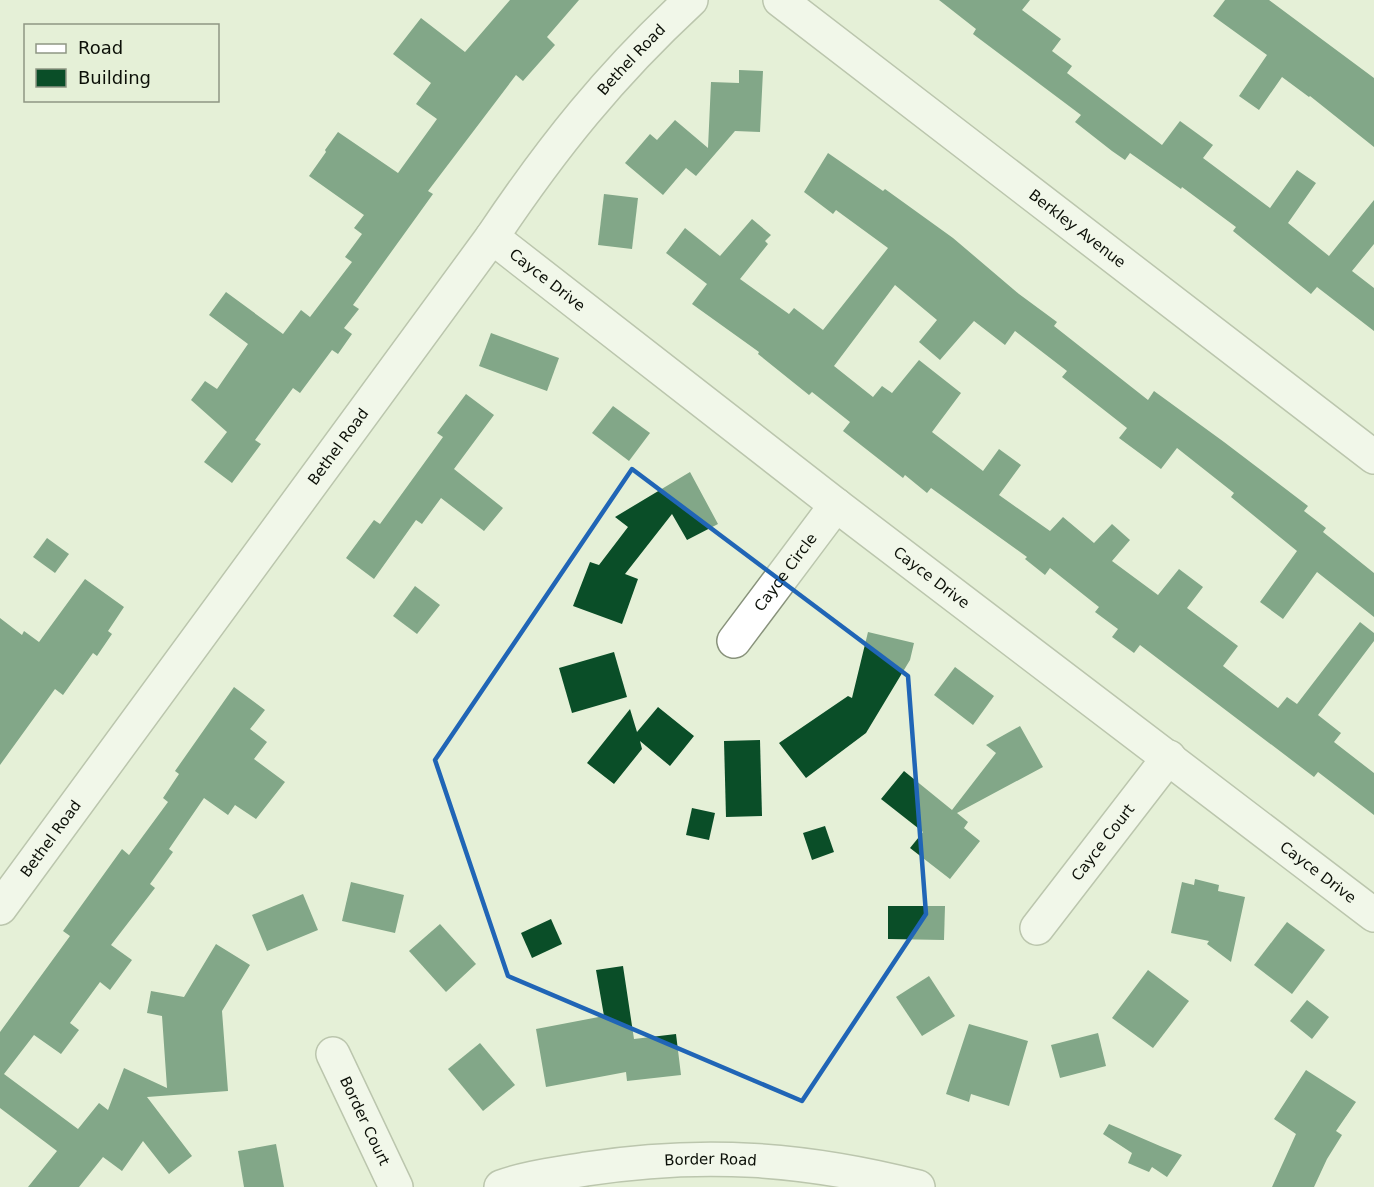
<svg xmlns="http://www.w3.org/2000/svg" width="1374" height="1187" font-family="'DejaVu Sans',sans-serif">
	<rect width="100%" height="100%" fill="#e5f0d7"/>
	<!-- building -->
	<g fill="#0a4e28">
		<polygon points="510,0 579,0 547,37 555,45 523,81 516,75 428,191 433,194 353,305 359,309 344,328 352,334 338,354 332,350 300,393 293,388 255,440 261,444 232,483 204,462 227,432 191,400 205,381 217,389 248,344 209,315 226,292 283,334 301,310 310,317 352,262 345,257 362,234 354,228 364,215 309,176 326,152 325,150 338,132 398,173 437,119 416,104 431,83 393,54 421,18 465,52"/>
		<polygon points="939,0 1030,0 1022,10 1061,39 1052,51 1072,66 1067,73 1162,145 1180,121 1213,145 1203,158 1270,208 1297,170 1316,183 1288,223 1329,256 1374,200 1374,244 1352,271 1374,288 1374,331 1317,287 1311,294 1233,231 1236,227 1182,187 1181,189 1130,153 1125,160 1112,151 1075,122 1081,115 973,34 976,29"/>
		<polygon points="1225,0 1269,0 1374,78 1374,147 1310,96 1309,97 1282,77 1259,110 1239,96 1267,55 1213,16"/>
		<polygon points="739,70 763,71 760,132 735,131 696,176 686,168 663,195 625,163 650,134 657,140 675,120 708,148 711,82 739,83"/>
		<polygon points="828,153 883,191 885,189 953,238 1019,294 1057,322 1054,326 1148,400 1154,391 1224,442 1308,506 1304,511 1326,528 1323,532 1374,573 1374,617 1317,572 1283,619 1260,602 1297,551 1231,497 1234,493 1177,448 1161,469 1119,438 1127,428 1062,377 1067,371 1015,331 1005,345 974,321 940,360 919,342 937,320 895,285 834,366 873,397 882,386 892,393 919,360 961,393 932,432 983,471 999,449 1021,465 999,495 1050,531 1063,517 1094,543 1112,524 1130,540 1112,561 1158,595 1179,569 1203,587 1187,608 1238,646 1223,666 1278,708 1287,697 1297,704 1360,622 1374,633 1374,641 1318,715 1341,733 1334,742 1374,773 1374,815 1318,772 1314,777 1140,645 1134,653 1112,637 1118,629 1095,612 1099,607 1050,568 1045,575 1025,559 1027,557 931,488 927,493 905,475 903,478 843,431 850,422 812,392 809,395 758,354 759,352 692,304 707,284 666,253 685,228 720,256 752,219 771,235 765,241 768,244 740,279 789,314 794,308 823,330 888,248 836,210 833,214 804,192"/>
		<polygon points="604,194 638,198 632,249 598,245"/>
		<polygon points="491,333 559,358 547,391 479,366"/>
		<polygon points="466,394 494,415 454,469 503,508 484,531 441,498 422,524 416,520 374,579 346,558 374,520 380,524 443,437 437,433"/>
		<polygon points="613,406 650,433 629,461 592,433"/>
		<polygon points="690,472 718,524 687,540 672,514 625,574 638,579 622,624 573,606 590,562 599,565 628,527 615,517"/>
		<polygon points="47,538 69,554 55,573 33,557"/>
		<polygon points="85,579 124,607 108,631 112,634 97,656 93,653 63,695 55,689 0,765 0,618 22,635 24,631 39,642"/>
		<polygon points="415,586 440,605 417,634 393,616"/>
		<polygon points="868,632 914,643 910,660 866,733 806,778 779,743 848,696 852,698"/>
		<polygon points="614,652 627,697 572,713 559,668"/>
		<polygon points="955,667 994,696 973,725 934,695"/>
		<polygon points="234,687 265,710 250,729 267,742 254,759 285,782 256,819 235,805 228,815 204,798 169,849 173,852 150,884 155,888 111,945 132,960 110,990 100,982 70,1023 79,1030 61,1054 34,1035 4,1074 78,1129 99,1103 108,1110 124,1068 167,1088 162,1016 147,1013 151,991 184,997 216,944 250,965 222,1011 228,1091 147,1097 192,1156 169,1174 143,1141 122,1171 103,1157 79,1187 28,1187 57,1151 0,1108 0,1032 70,936 63,931 122,849 129,855 168,802 163,798 179,774 175,771"/>
		<polygon points="658,707 694,736 670,766 640,741 642,749 614,784 587,763 630,709 637,732"/>
		<polygon points="1020,726 1043,767 957,813 968,822 964,828 980,841 950,879 910,848 923,832 881,799 904,771 952,810 996,753 986,745"/>
		<polygon points="760,740 762,816 726,817 724,741"/>
		<polygon points="692,808 715,813 709,840 686,835"/>
		<polygon points="825,826 834,852 812,860 803,833"/>
		<polygon points="1195,879 1219,885 1218,891 1245,897 1231,962 1207,944 1209,941 1171,933 1182,882 1194,885"/>
		<polygon points="351,882 404,895 395,933 342,921"/>
		<polygon points="303,894 318,930 267,951 252,915"/>
		<polygon points="888,906 945,906 944,940 888,939"/>
		<polygon points="551,919 562,944 532,958 521,933"/>
		<polygon points="1287,922 1325,950 1292,994 1254,965"/>
		<polygon points="440,924 476,964 446,992 409,951"/>
		<polygon points="623,966 634,1039 676,1034 681,1075 627,1081 626,1072 546,1087 536,1029 604,1016 596,970"/>
		<polygon points="1148,970 1189,1001 1153,1048 1112,1018"/>
		<polygon points="929,976 955,1016 922,1036 896,997"/>
		<polygon points="1307,1000 1329,1017 1312,1039 1290,1021"/>
		<polygon points="969,1024 1028,1041 1009,1106 971,1094 969,1102 946,1094"/>
		<polygon points="1098,1033 1106,1066 1060,1078 1051,1045"/>
		<polygon points="480,1043 515,1085 483,1111 448,1069"/>
		<polygon points="1306,1070 1356,1102 1336,1131 1342,1135 1327,1159 1314,1187 1272,1187 1296,1134 1274,1119"/>
		<polygon points="1109,1124 1160,1146 1182,1155 1167,1177 1152,1167 1149,1172 1128,1163 1132,1153 1103,1134"/>
		<polygon points="276,1144 284,1187 244,1187 238,1151"/>
	</g>
	<g fill="none" stroke-linecap="round" stroke-linejoin="round">
		<!-- minor casing -->
		<g stroke="#88927b" stroke-width="36">
			<g id="minor">
				<path id="s1" d="M 780,0 L 1374,457"/>
				<path id="s2" d="M 492,237 L 836,505 L 1374,915"/>
				<path id="s3" d="M 734,641 L 836,505"/>
				<path id="s4" d="M 0,908 L 492,237 C 553,146 610,75 691,0"/>
				<path id="s5" d="M 1037,928 L 1169,757"/>
				<path id="s6" d="M 333,1054 L 396,1187"/>
				<path id="s7" d="M 501,1187 C 528,1177 558,1174 586,1169 C 703,1151 804,1158 918,1187"/>
			</g>
		</g>
		<!-- minor -->
		<use href="#minor" stroke="#fff" stroke-width="33"/>
	</g>
	<!-- marked area -->
	<path d="M0 0H1374V1187H0ZM 632,469 L 908,676 L 926,914 L 802,1101 L 508,976 L 435,760 Z" fill="#e5f0d7" fill-opacity=".55" fill-rule="evenodd"/>
	<path fill="none" stroke="#2065b6" stroke-width="4.5" stroke-linejoin="round" d="M 632,469 L 908,676 L 926,914 L 802,1101 L 508,976 L 435,760 Z"/>
	<g text-anchor="middle" stroke-width="6" stroke-linejoin="round" paint-order="stroke">
		<!-- street labels -->
		<g font-size="15" fill="#0c1008" stroke="#e5f0d7">
			<text dy="5" stroke="none"><textPath href="#s4" startOffset="1058">Bethel Road</textPath></text>
			<text dy="5" stroke="none"><textPath href="#s1" startOffset="375">Berkley Avenue</textPath></text>
			<text dy="5" stroke="none"><textPath href="#s2" startOffset="70">Cayce Drive</textPath></text>
			<text dy="5" stroke="none"><textPath href="#s4" startOffset="572">Bethel Road</textPath></text>
			<text dy="5" stroke="none"><textPath href="#s3" startOffset="86">Cayce Circle</textPath></text>
			<text dy="5" stroke="none"><textPath href="#s2" startOffset="556">Cayce Drive</textPath></text>
			<text dy="5" stroke="none"><textPath href="#s4" startOffset="86">Bethel Road</textPath></text>
			<text dy="5" stroke="none"><textPath href="#s5" startOffset="108">Cayce Court</textPath></text>
			<text dy="5" stroke="none"><textPath href="#s2" startOffset="1042">Cayce Drive</textPath></text>
			<text dy="5" stroke="none"><textPath href="#s6" startOffset="74">Border Court</textPath></text>
			<text dy="5" stroke="none"><textPath href="#s7" startOffset="212">Border Road</textPath></text>
		</g>
	</g>
	<!-- legend -->
	<rect x="24" y="24" width="195" height="78" fill="#e5f0d7" stroke="#8e9684" stroke-width="1.5"/>
	<rect x="36" y="44" width="30" height="9" fill="#ffffff" stroke="#8e9684" stroke-width="1.5"/>
	<text x="78" y="54" font-size="18" fill="#0c1008">Road</text>
	<rect x="36" y="69" width="30" height="18" fill="#0a4e28" stroke="#8e9684" stroke-width="1.5"/>
	<text x="78" y="84" font-size="18" fill="#0c1008">Building</text>
</svg>
